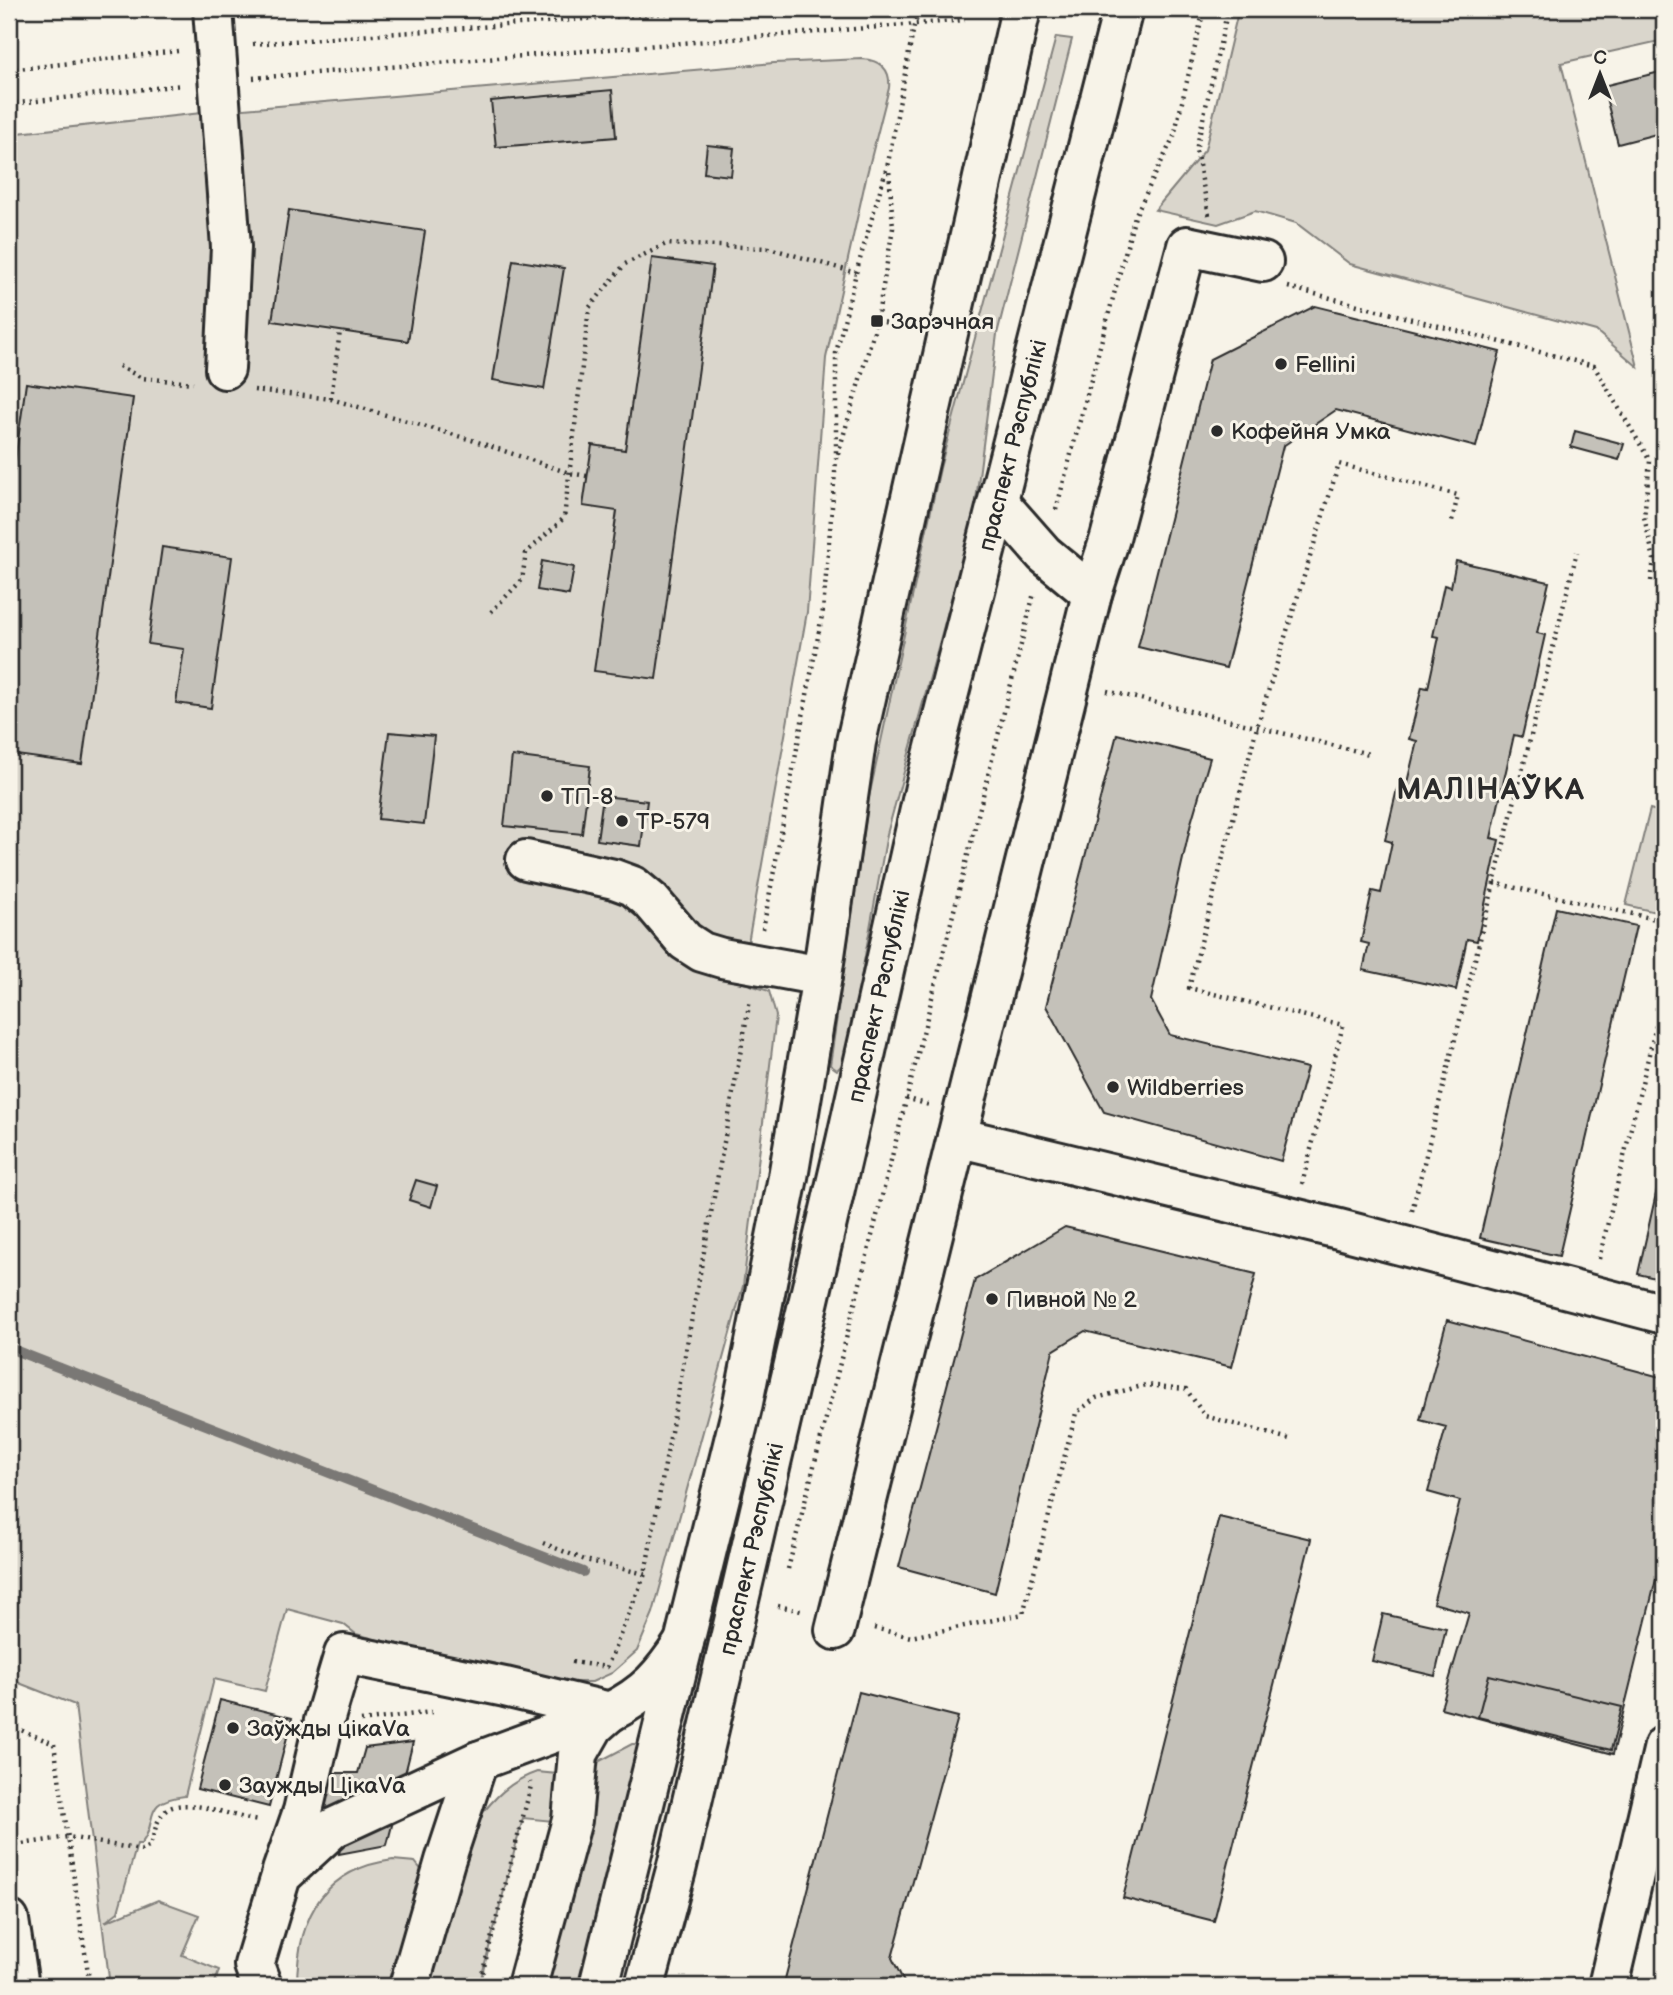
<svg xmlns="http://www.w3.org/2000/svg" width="1673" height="1995" font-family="'Balsamiq Sans',sans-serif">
	<rect width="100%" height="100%" fill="#f7f3e8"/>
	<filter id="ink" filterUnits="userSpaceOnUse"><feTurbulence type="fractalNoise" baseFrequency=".0143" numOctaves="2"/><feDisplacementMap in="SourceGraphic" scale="14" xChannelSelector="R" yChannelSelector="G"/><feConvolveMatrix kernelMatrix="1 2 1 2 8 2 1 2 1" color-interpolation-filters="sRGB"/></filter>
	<g filter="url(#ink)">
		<!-- green -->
		<g fill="#dad6cc" stroke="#82807c" stroke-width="2">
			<polygon points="1272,9 1664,9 1664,40 1561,63 1638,367 1596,331 1350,264 1296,223 1255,211 1218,224 1155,210 1205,150 1238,12"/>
			<polygon points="1056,37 1072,39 997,334 974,516 887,834 846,1061 837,1070 830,1065 869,797 940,468"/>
			<path d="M 862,59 C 880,60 891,69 889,88 L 866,178 L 826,358 L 807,612 L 741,982 L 769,991 L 776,1016 L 743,1286 L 653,1613 L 637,1651 L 612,1673 L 592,1682 L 546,1682 L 517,1678 L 356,1634 L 343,1624 L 287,1609 L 265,1691 L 214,1679 L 185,1796 C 139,1801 160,1821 141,1844 L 137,1844 L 118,1912 L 105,1922 L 158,1900 L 199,1915 L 182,1955 L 219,1970 L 214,1986 L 110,1986 L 75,1705 L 9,1679 L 9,134 L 220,111 L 774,63 Z"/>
			<polygon points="1650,809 1664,813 1664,914 1626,905"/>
			<polygon points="632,1744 638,1744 641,1748 587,1986 536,1986 596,1763"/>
			<path d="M 537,1772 L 557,1774 L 553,1821 L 523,1818 L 479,1986 L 422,1986 L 477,1820 C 494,1798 510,1781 537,1772 Z"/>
			<path d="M 393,1860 L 415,1862 L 423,1872 L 397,1986 L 297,1986 C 297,1919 322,1869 393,1860 Z"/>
		</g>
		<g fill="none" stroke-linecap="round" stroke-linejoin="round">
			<!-- stream -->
			<polyline stroke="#7a7874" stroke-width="10" points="9,1348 583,1572"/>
		</g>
		<!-- building -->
		<g fill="#c4c1b9" stroke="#2b2b2b" stroke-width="2">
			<polygon points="1664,71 1664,132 1618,144 1603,86"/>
			<polygon points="612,90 616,137 496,147 491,101"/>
			<polygon points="707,145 734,148 731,176 704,173"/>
			<polygon points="289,210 425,231 408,341 272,321"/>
			<polygon points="652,258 713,266 656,679 594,671 617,511 583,506 592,445 625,450"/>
			<polygon points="513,260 564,268 544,389 493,380"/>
			<polygon points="1315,306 1500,352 1476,447 1336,410 1283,446 1226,668 1138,647 1210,359"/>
			<polygon points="26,383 133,398 82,764 9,754 9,504"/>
			<polygon points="1575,431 1624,444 1619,460 1571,447"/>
			<polygon points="162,547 232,557 211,708 176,703 184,649 148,644"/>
			<polygon points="542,561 574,567 569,595 537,590"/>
			<polygon points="1456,561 1549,582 1537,633 1545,635 1522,737 1514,735 1491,838 1499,840 1477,941 1467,939 1456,990 1363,970 1369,944 1361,942 1372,891 1381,893 1392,842 1385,840 1397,789 1405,791 1417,741 1409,739 1422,687 1428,688 1439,637 1433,636 1444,585 1451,587"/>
			<polygon points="389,732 434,736 424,824 378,819"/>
			<polygon points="1117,734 1210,758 1191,823 1151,1000 1170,1035 1307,1068 1281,1161 1104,1112 1046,1006"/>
			<polygon points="512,756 590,766 582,834 504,826"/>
			<polygon points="603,796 647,801 641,846 597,840"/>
			<polygon points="1556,908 1636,926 1559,1256 1480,1238"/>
			<polygon points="1664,1158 1664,1280 1638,1274"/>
			<polygon points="416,1180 437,1186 431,1207 409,1200"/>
			<polygon points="1065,1227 1256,1274 1232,1367 1085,1331 1053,1351 995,1593 899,1567 975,1280"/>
			<polygon points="1447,1320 1664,1378 1664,1547 1613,1754 1441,1708 1469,1613 1433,1603 1460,1501 1428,1492 1446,1427 1420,1420"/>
			<polygon points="1219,1517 1311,1539 1214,1921 1123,1898"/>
			<polygon points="1383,1614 1446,1628 1435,1676 1372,1661"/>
			<polygon points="1489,1675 1622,1707 1611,1750 1478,1717"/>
			<polygon points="859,1692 958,1717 892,1958 906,1986 786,1986 784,1983"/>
			<polygon points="220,1700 292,1718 269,1807 197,1789"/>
			<polygon points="413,1742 387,1845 339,1854 343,1835 293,1805 302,1773 358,1773 365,1748"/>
		</g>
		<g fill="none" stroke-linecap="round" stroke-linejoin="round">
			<!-- minor casing -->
			<g stroke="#2b2b2b" stroke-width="44">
				<g id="minor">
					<polyline points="213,9 231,247 225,369"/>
					<polyline points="1263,262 1187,246 1110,538 1092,594 957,1137 1339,1229 1664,1314"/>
					<polyline points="999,503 1044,554 1092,594"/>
					<polyline points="526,860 614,879 633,886 651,901 685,941 702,952 722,958 822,976"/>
					<polyline points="835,1630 957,1137"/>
					<polyline points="282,1871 303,1811 324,1721 344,1654 505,1687 610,1712"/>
					<polyline points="9,1920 19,1986"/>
					<path d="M 262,1986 L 254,1965 L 281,1876 L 333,1828 L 478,1761 L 610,1712 C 646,1694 662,1676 684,1642"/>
					<polyline points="409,1986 445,1861 478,1761"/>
					<polyline points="527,1986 572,1820 578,1754 594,1726 610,1712"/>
					<polyline points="1608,1986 1664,1746"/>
				</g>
			</g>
			<!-- major casing -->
			<g stroke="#2b2b2b" stroke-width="44">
				<g id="major">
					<polyline points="599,1986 742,1408 788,1177 822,976 856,742 1021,9"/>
					<path id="s1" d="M 645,1986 L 677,1866 L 846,1141 L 925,787 L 1123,9"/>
				</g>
			</g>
			<!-- path -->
			<g stroke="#2b2b2b" stroke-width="4.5" stroke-dasharray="2 5" stroke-linecap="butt">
				<polyline points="253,44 719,9"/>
				<polyline points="9,70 178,51"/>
				<polyline points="253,78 965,20"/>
				<polyline points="9,104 182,85"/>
				<polyline points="1209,215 1196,150 1228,9"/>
				<polyline points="1288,287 1594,366 1650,461 1644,517 1654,559 1651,581"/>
				<polyline points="877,321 914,327"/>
				<polyline points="119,366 142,378 193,383"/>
				<polyline points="254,390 331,399 475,441 569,473 587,476"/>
				<polyline points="331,399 340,331"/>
				<polyline points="838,454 877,321 893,228 889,169"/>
				<polyline points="1056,510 1135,216 1174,136 1204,9"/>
				<polyline points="491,612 522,580 526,553 564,518 589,308 625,264 666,244 769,248 856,273"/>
				<polyline points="1107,691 1369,754"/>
				<polyline points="1494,883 1664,921"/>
				<polyline points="763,929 823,610 836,461 836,353 856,273 888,163 914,26 920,9"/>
				<polyline points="906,1098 929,1105"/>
				<polyline points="1302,1184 1343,1025 1189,988 1257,727 1339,464 1458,495 1451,525"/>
				<polyline points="1412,1211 1577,552"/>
				<polyline points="1599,1259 1664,993"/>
				<polyline points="543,1543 585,1560 645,1574"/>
				<polyline points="788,1569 1034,593"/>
				<polyline points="778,1606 801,1611"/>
				<polyline points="874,1628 911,1637 1023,1614 1076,1413 1096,1398 1146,1385 1186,1389 1205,1416 1293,1440"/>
				<polyline points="572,1662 607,1667 645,1574 750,1000"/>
				<polyline points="361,1721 432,1712"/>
				<polyline points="9,1725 54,1744 90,1986"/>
				<path d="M 9,1846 L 68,1837 L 141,1850 L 149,1847 C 154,1837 155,1825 161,1816 C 177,1790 235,1819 260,1821"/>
				<polyline points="479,1986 531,1786 530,1782"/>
			</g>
			<!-- minor -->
			<use href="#minor" stroke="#f7f3e8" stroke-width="38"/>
			<!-- major -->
			<use href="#major" stroke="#f7f3e8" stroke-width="38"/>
		</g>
	</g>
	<!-- markers -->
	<g fill="#2b2b2b" stroke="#f7f3e8" stroke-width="2.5">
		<rect x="870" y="314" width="14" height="14" rx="3.5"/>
		<circle cx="1281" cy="364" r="7"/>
		<circle cx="1217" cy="431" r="7"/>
		<circle cx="547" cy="796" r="7"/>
		<circle cx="622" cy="821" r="7"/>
		<circle cx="1113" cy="1087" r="7"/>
		<circle cx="992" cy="1299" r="7"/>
		<circle cx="233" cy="1728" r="7"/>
		<circle cx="225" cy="1785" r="7"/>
	</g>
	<g text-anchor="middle" stroke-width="6" stroke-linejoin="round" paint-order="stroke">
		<!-- poi labels -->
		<g font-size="23" fill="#2b2b2b" stroke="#f7f3e8" text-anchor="start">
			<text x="891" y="329">Зарэчная</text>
			<text x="1295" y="372">Fellini</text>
			<text x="1231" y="439">Кофейня Умка</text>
			<text x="561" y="804">ТП-8</text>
			<text x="636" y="829">ТР-579</text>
			<text x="1127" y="1095">Wildberries</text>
			<text x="1006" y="1307">Пивной № 2</text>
			<text x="247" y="1736">Заўжды цікаVа</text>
			<text x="239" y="1793">Заужды ЦікаVа</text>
		</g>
		<!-- street labels -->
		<g font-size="23" fill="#2b2b2b" stroke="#f7f3e8">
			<text dy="8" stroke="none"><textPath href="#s1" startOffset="1584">праспект Рэспублікі</textPath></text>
			<text dy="8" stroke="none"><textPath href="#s1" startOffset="1017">праспект Рэспублікі</textPath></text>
			<text dy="8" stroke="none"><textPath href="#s1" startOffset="450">праспект Рэспублікі</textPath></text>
		</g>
		<!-- district labels -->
		<g font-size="30" font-weight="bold" letter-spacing="2" fill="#2b2b2b" stroke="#f7f3e8">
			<text x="1491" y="799">МАЛІНАЎКА</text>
		</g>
	</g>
	<!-- margin -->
	<rect width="1673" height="1995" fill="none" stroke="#f7f3e8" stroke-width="35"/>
	<rect x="18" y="18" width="1638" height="1960" fill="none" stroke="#2b2b2b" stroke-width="2.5" filter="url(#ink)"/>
	<!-- north arrow -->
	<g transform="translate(1600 74)" stroke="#f7f3e8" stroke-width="5" paint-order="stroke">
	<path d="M0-5L12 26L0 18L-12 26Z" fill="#2b2b2b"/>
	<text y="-10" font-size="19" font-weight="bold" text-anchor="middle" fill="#2b2b2b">С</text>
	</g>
</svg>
